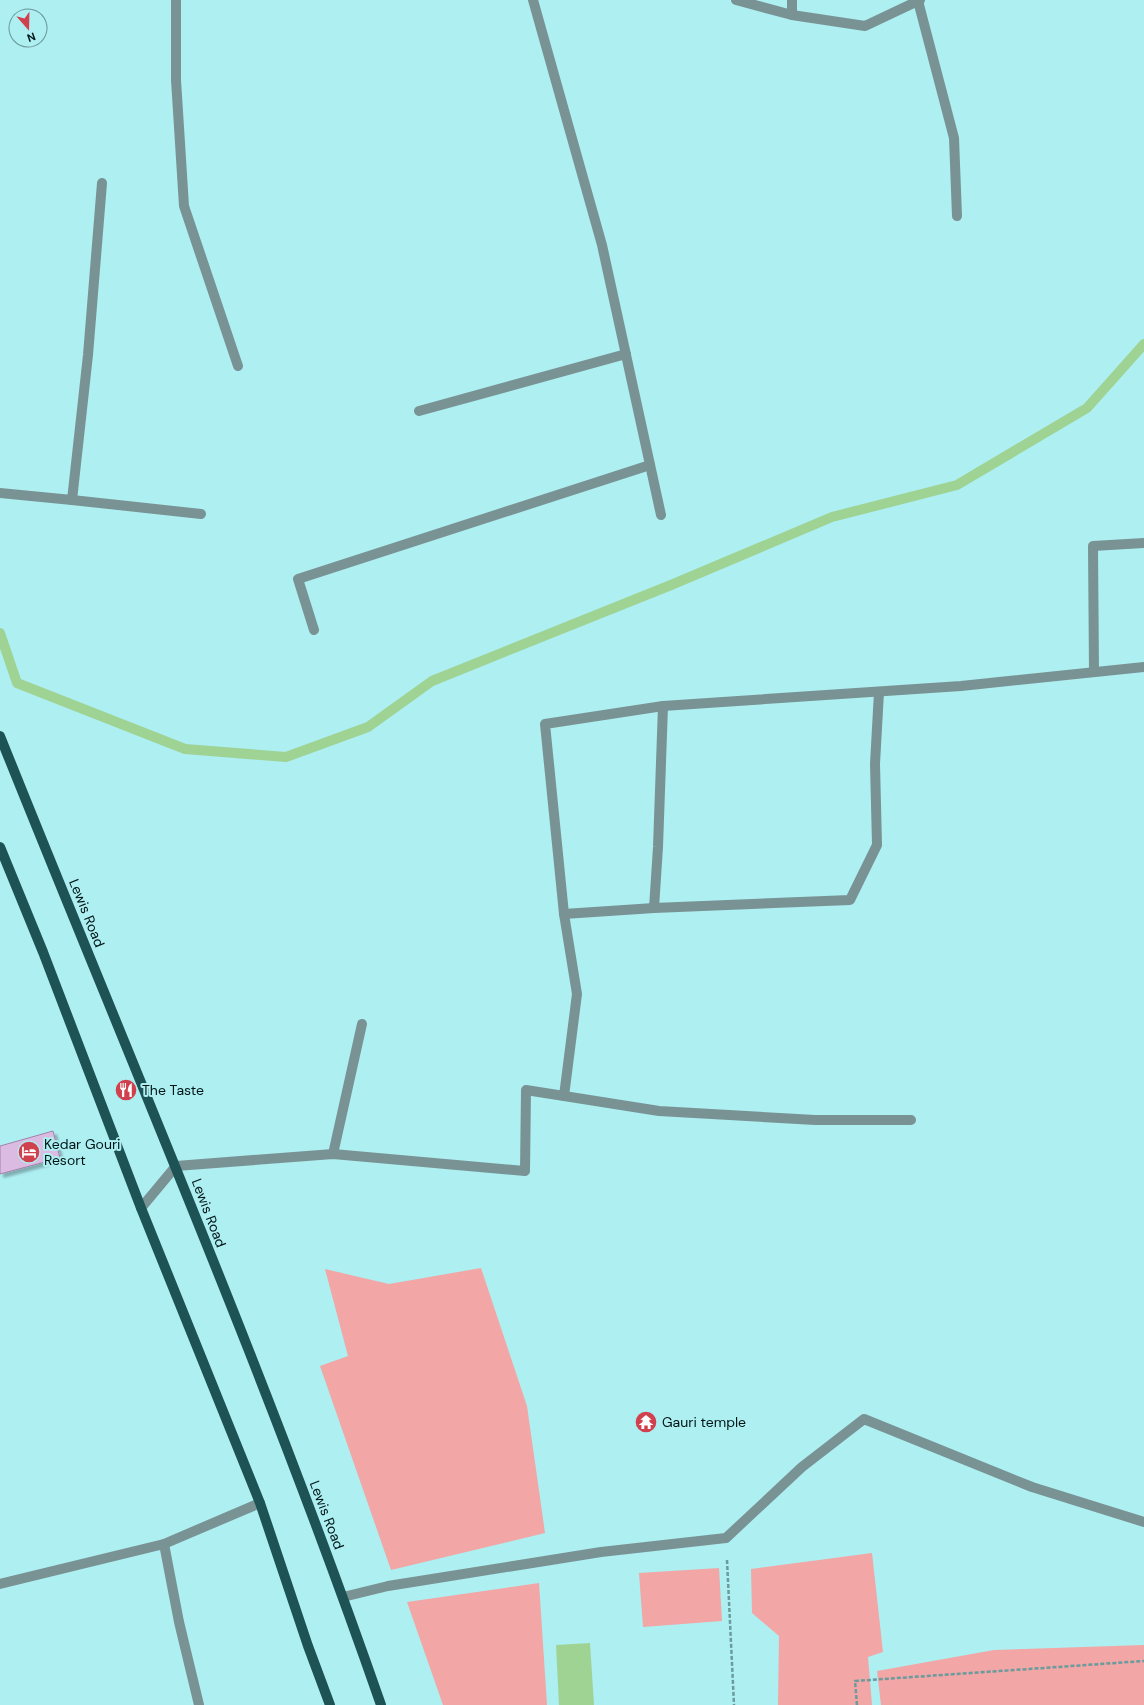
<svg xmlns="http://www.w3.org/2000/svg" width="1144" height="1705" font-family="'DM Sans',sans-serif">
	<defs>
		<filter id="shadow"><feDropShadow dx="3.5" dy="3.5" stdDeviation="1" flood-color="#0004"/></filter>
	</defs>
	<rect width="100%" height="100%" fill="#aeeff2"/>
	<!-- green -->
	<g fill="#f2a6a5">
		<polygon points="481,1268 527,1406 545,1533 391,1570 320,1366 348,1356 325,1269 389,1284"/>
		<polygon points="872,1553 883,1652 868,1657 872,1705 778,1705 779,1636 752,1613 751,1569"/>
		<polygon points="719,1568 722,1621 643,1627 639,1573"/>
		<polygon points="539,1583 547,1705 443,1705 407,1602"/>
		<polygon points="1144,1645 1144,1705 881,1705 877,1671 994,1650"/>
	</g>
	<!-- water -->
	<polygon fill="#9fd394" points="590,1643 594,1705 559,1705 556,1645"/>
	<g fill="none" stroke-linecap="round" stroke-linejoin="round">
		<!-- stream -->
		<polyline stroke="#9fd394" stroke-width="10" points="0,633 17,683 185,749 286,757 368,727 432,681 671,585 832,517 957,485 1087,408 1144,344"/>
	</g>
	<!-- building -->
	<polygon fill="#dcbbe3" stroke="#a182a8" filter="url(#shadow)" points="53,1131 60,1158 0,1174 0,1146"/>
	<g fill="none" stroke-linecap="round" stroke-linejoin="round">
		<!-- path -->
		<g stroke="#6b9b9d" stroke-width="2.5" stroke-dasharray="4 2" stroke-linecap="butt">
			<polyline points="727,1560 734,1705"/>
			<polyline points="857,1705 855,1681 1144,1661"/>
		</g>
		<!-- minor -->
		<g stroke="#799394" stroke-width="10">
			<polyline points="176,0 176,80 184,206 238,366"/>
			<polyline points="533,0 602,245 661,515"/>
			<polyline points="736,0 792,15 865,26 920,0"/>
			<polyline points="792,0 792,15"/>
			<polyline points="918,1 954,138 957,216"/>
			<polyline points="419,411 626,354"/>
			<polyline points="0,493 72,500 88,355 102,183"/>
			<polyline points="72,500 201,514"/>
			<polyline points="314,630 298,579 650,465"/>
			<polyline points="1094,672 1093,546 1144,543"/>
			<polyline points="663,706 961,686 1144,667"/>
			<polyline points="564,914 545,724 663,706 658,847 654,908"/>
			<polyline points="564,1096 577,994 564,914 654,908 850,900 877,845 875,764 879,692"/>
			<polyline points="333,1154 362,1024"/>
			<polyline points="141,1208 176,1166 333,1154 525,1171 526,1090 659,1111 815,1120 911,1120"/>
			<polyline points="164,1544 260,1503"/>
			<polyline points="0,1584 164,1544 179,1622 199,1705"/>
			<polyline points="343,1597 388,1586 601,1552 726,1538 802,1467 864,1419 1032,1487 1144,1522"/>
		</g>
		<!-- primary -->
		<g stroke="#1e5355" stroke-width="10">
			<path d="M 0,736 C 129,1058 267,1377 381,1705"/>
			<polyline points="0,847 43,952 141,1208 260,1503 308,1646 330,1705"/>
		</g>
	</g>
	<!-- icons -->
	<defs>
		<g id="restaurant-disc" transform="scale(1.15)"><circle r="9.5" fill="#d1404d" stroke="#aeeff2"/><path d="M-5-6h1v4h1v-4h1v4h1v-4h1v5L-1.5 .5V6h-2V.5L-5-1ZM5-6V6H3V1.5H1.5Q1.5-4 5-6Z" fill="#fff"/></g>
		<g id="hotel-disc" transform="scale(1.15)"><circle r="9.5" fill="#d1404d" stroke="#aeeff2"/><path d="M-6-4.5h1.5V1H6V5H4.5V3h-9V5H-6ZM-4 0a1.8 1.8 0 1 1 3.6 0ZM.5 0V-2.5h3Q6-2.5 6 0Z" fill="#fff"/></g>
		<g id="temple-disc" transform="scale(1.15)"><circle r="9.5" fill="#d1404d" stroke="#aeeff2"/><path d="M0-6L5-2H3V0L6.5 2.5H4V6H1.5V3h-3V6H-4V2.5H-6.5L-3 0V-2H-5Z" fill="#fff"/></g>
	</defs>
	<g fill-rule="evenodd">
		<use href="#restaurant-disc" x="126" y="1090"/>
		<use href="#hotel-disc" x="29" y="1152"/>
		<use href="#temple-disc" x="646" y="1422"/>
	</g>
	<g text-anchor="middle" stroke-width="4" stroke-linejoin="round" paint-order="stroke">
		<!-- street labels -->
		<g font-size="14" fill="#001516" stroke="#aeeff2">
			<text transform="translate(87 913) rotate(68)" y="5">Lewis Road</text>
			<text transform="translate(209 1213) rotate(69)" y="5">Lewis Road</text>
			<text transform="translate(327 1515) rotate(69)" y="5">Lewis Road</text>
		</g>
		<!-- poi labels -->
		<g font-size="14" fill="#001516" stroke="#aeeff2" text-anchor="start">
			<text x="142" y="1095">The Taste</text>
			<text x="44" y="1149">Kedar Gouri<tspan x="44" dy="16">Resort</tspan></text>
			<text x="662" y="1427">Gauri temple</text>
		</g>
	</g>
	<!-- north arrow -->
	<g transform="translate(28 28) rotate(160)"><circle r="19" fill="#aeeff2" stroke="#68989a"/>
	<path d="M0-3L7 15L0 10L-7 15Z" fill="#d1404d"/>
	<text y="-6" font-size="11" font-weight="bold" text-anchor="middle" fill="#001516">N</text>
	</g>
</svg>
